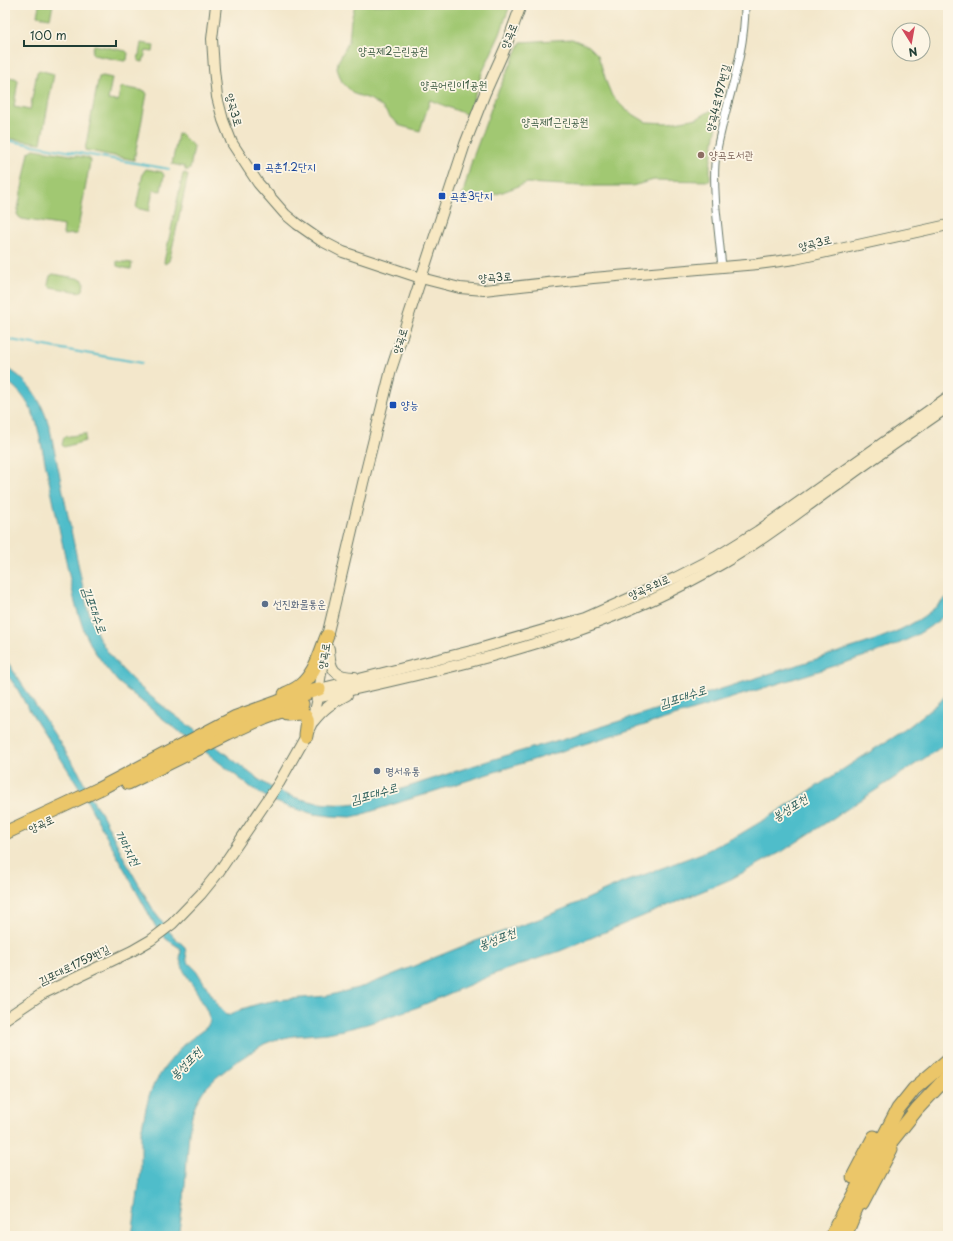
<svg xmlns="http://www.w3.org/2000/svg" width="953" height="1241" font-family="'Playpen Sans','Poor Story',sans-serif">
	<rect width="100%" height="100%" fill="#fcf5e5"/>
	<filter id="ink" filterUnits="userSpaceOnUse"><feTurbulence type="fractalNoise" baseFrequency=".025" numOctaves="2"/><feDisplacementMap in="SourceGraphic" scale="8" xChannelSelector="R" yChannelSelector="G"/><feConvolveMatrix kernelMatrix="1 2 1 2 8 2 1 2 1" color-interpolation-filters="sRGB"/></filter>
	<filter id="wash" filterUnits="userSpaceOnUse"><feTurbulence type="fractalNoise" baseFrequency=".012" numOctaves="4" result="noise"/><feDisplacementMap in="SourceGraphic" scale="16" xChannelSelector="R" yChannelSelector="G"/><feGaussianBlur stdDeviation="0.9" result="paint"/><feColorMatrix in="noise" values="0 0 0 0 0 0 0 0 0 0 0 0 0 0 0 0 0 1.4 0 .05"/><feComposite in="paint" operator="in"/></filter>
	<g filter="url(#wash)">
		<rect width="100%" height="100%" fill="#f3e7cb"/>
		<!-- green -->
		<g fill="#a1c872" stroke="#608253">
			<polygon points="39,5 53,5 50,18 37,16"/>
			<polygon points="355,5 510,5 500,34 482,73 468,115 430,100 420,131 401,126 391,118 383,108 370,99 354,94 342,82 337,69 338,62 349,41 351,20"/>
			<polygon points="572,39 589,46 598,55 607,84 612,96 626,110 646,122 669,123 698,118 720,105 710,166 710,181 654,180 632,186 581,186 527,183 467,205 461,201 472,160 495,98 521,42"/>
			<polygon points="141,43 154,45 153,52 146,51 143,62 138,61"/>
			<polygon points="94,45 95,45 126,51 128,53 127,60 124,61 93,55 92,53"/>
			<polygon points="39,70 54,74 41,143 5,138 5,77 15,78 18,80 14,107 30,110 37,72"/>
			<polygon points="103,76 112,78 108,100 118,101 120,89 122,87 145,91 147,94 134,160 85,150 98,81 99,77"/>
			<polygon points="178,134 181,134 194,147 190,169 189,170 185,170 185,167 172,164"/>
			<polygon points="34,149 89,158 90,162 77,234 63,235 64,226 22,219 19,217 17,214 29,152"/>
			<polygon points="146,169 162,172 164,175 161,191 153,190 149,211 136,208 143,173"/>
			<polygon points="185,173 188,175 172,249 169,261 165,264 164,262 183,174"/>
			<polygon points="117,261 132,263 131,269 129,269 117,266"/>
			<polygon points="53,274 82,279 84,282 83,290 80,292 50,287 48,284 50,276"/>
			<polygon points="83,434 86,434 85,441 64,447 62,445 64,437"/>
		</g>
		<!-- water -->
		<g fill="#50bdca" stroke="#387d7f">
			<path d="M 5,367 C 31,381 42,402 50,429 L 87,607 C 91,618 94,628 99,638 C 124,683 175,714 214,745 C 233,759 257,781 278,791 C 303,802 331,807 358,803 L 491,760 L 569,737 L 864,644 C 900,631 920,623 948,596 L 948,612 C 917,641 883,650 844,663 L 491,773 L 360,815 L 351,817 L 331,816 L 314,814 L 289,807 L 271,800 L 252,788 L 162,718 L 118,682 L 105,666 L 93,649 L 84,631 L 75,603 L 37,424 C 31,406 21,390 5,380 Z"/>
			<polygon points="5,658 78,771 94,803 102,814 127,864 155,913 173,936 185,947 187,961 196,970 218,1005 226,1015 230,1015 242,1009 258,1004 277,1000 327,996 365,986 473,942 539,919 578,903 622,883 702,853 737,836 777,812 907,728 940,702 948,692 948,740 937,750 783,851 731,879 560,951 499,972 418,1007 367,1024 343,1030 327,1033 293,1036 274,1040 264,1044 234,1063 217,1077 203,1091 196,1103 192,1115 189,1132 184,1199 178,1236 132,1236 141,1171 141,1132 145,1113 149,1096 154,1084 165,1067 183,1045 207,1027 210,1021 207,1011 197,992 184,971 180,960 181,950 180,948 166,939 157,929 81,790 25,703 17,688 5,672"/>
		</g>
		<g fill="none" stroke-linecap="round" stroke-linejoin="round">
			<!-- stream -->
			<g stroke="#50bdca" stroke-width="2">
				<polyline points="5,140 169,169"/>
				<polyline points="5,339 142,363"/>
			</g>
		</g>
	</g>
	<g filter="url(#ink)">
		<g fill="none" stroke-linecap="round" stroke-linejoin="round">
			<!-- street casing -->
			<g stroke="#697869" stroke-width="9">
				<path id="street" d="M 722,267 C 720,248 718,229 716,209 C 715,191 713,173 716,155 C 725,104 745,58 745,5"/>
			</g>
			<!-- secondary casing -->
			<g stroke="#697869" stroke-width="12">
				<g id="secondary">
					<polyline points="216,5 212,39 214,69 217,97 223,120 232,143 258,183 285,214 297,224 320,240 343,252 421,278 460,288 484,290 593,278 758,264 795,259 948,225"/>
					<path d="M 329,649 C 330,670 334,677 355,677"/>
					<polyline points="319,689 475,650 585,618 675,578 716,557 758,531 948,397"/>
					<path d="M 317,698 C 403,678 490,660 574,631 C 626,613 677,590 725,562 C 766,539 802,509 841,482 C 876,456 912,432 948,407"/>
					<path d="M 313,722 C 324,708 332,703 347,695"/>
					<polyline points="5,1019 42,994 132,951 151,940 172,924 201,894 218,873 279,783 306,735 311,725 317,698 327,636 334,607 363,483 391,370 465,144 485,93 506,46 521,5"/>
				</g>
			</g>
			<!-- highway casing -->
			<g stroke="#697869" stroke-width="15">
				<g id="highway">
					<path d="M 285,694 C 292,691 299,688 304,682 C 316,670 321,651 327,636"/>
					<path d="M 286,713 L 302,712 C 310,718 307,725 306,735"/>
					<polyline points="128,783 228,734 265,717 301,704"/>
					<polyline points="5,833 99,789 236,717 278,702 319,689"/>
					<polyline points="882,1155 886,1148 917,1109 948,1076"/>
					<polyline points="853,1177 874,1137"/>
					<polyline points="862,1204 891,1149"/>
					<polyline points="832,1236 898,1109 914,1089 948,1060"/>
					<polyline points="845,1236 863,1193"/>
				</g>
			</g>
			<!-- street -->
			<use href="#street" stroke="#fff" stroke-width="7"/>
			<!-- secondary -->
			<use href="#secondary" stroke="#f7e8c3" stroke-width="10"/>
			<!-- highway -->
			<use href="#highway" stroke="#ebc669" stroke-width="13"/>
		</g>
	</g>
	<!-- markers -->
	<circle fill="#8d6e63" stroke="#fcf5e5" stroke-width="1.5" cx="701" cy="155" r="4"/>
	<g fill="#1a4fb4" stroke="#fcf5e5" stroke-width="1.5">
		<rect x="253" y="163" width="8" height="8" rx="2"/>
		<rect x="438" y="192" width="8" height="8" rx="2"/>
		<rect x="389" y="401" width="8" height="8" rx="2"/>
	</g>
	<g fill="#5c6f8a" stroke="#fcf5e5" stroke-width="1.5">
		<circle cx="265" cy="604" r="4"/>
		<circle cx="377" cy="771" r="4"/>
	</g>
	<g text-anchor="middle" stroke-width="3.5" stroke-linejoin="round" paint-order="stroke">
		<!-- street labels -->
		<g font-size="11" fill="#1f3d34" stroke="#fcf5e5">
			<text transform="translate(509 36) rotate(-68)" y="4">양곡로</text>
			<text transform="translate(718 98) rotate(-76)" y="4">양곡4로197번길</text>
			<text transform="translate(234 110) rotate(74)" y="4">양곡3로</text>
			<text transform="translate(815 243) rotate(-13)" y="4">양곡3로</text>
			<text transform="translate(495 277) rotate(-4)" y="4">양곡3로</text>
			<text transform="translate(400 341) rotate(-73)" y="4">양곡로</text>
			<text transform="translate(649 587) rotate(-24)" y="4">양곡우회로</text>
			<text transform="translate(324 656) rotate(-81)" y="4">양곡로</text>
			<text transform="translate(41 824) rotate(-25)" y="4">양곡로</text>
			<text transform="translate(74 965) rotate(-26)" y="4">김포대로1759번길</text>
		</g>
		<!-- park labels -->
		<g font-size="11" fill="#395940" stroke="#fcf5e5">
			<text x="393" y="55">양곡제2근린공원</text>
			<text x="454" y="89">양곡어린이1공원</text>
			<text x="555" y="126">양곡제1근린공원</text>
		</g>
		<!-- education labels -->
		<g font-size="11" fill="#785e54" stroke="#fcf5e5" text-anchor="start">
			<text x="709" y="159">양곡도서관</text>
		</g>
		<!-- transit labels -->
		<g font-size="11" fill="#164399" stroke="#fcf5e5" text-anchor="start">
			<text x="265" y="171">곡촌1.2단지</text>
			<text x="450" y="200">곡촌3단지</text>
			<text x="401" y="409">양능</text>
		</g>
		<!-- service labels -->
		<g font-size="11" fill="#4e5e75" stroke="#fcf5e5" text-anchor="start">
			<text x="273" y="608">선진화물통운</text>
			<text x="385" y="775">명서유통</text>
		</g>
		<!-- water labels -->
		<g font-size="12" font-style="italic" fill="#2b5d5a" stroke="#fcf5e5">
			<text transform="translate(94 610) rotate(70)" y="4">김포대수로</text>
			<text transform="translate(683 697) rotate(-18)" y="4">김포대수로</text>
			<text transform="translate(374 794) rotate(-16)" y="4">김포대수로</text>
			<text transform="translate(790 808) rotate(-32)" y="4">봉성포천</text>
			<text transform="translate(127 848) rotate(61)" y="4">가마지천</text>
			<text transform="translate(497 939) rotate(-21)" y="4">봉성포천</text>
			<text transform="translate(186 1064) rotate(-45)" y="4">봉성포천</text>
		</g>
	</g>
	<!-- margin -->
	<rect width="953" height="1241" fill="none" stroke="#fcf5e5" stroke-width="20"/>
	<!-- north arrow -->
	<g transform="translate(911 42) rotate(169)"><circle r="19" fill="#fcf5e5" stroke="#a4ab9e"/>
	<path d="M0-3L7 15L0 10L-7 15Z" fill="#d1495b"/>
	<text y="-6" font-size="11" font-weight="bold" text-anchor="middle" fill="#1f3d34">N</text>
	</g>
	<!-- scale -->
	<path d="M24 40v6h92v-6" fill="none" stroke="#1f3d34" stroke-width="2"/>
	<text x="30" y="40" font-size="12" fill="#1f3d34" stroke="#fcf5e5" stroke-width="3" paint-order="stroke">100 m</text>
</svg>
